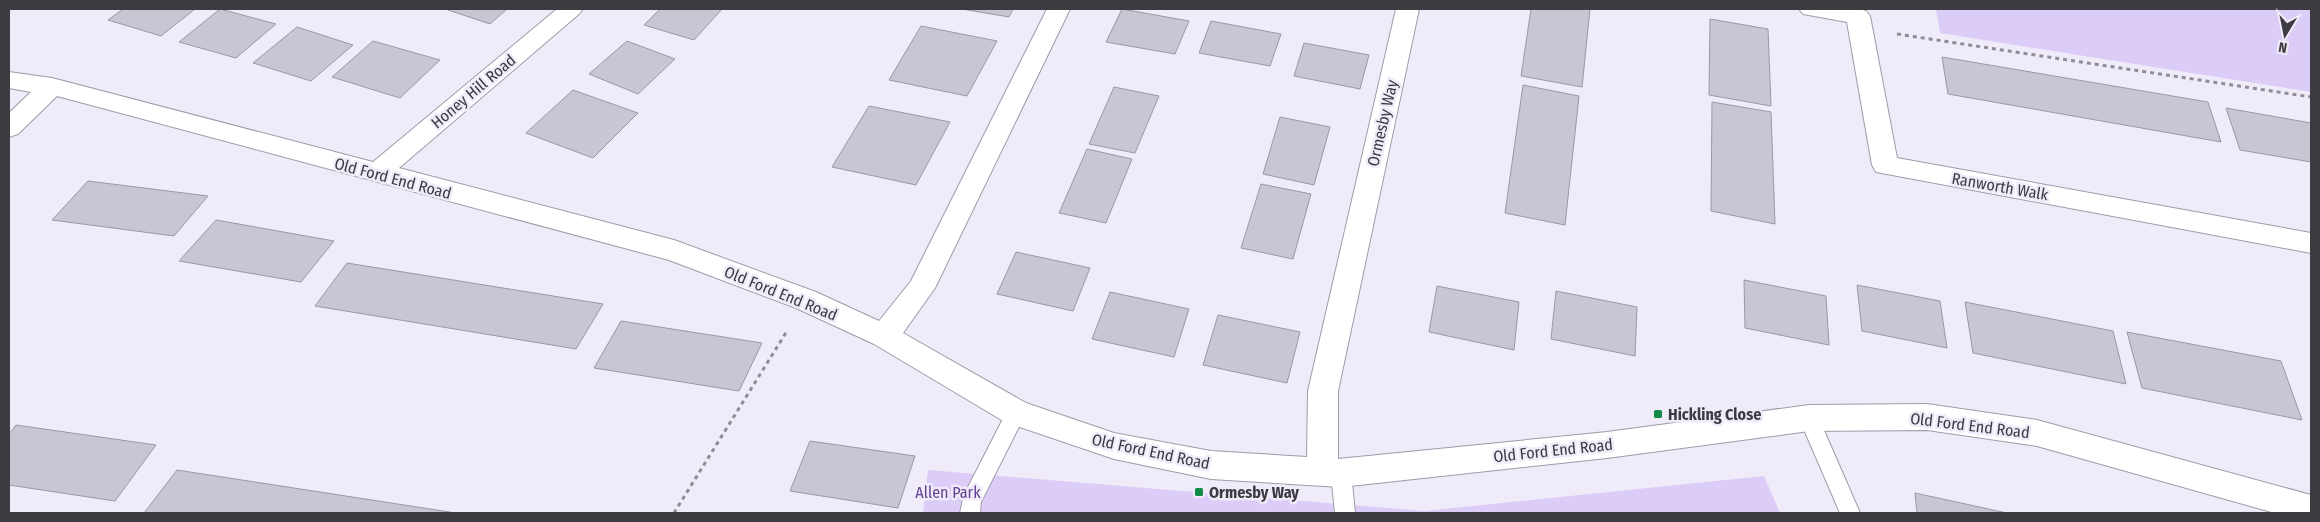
<svg xmlns="http://www.w3.org/2000/svg" width="2320" height="522" font-family="'Fira Sans Condensed',sans-serif">
	<rect width="100%" height="100%" fill="#f0ebf9"/>
	<!-- green -->
	<g fill="#dccdf8">
		<polygon points="1936,9 2311,9 2311,92 1940,33"/>
		<polygon points="928,470 1424,511 1764,476 1780,513 923,513"/>
	</g>
	<!-- building -->
	<g fill="#cac5d3" stroke="#9b97a4">
		<polygon points="123,9 195,9 161,36 108,20"/>
		<polygon points="220,9 276,24 236,58 179,42"/>
		<polygon points="450,9 507,9 490,24 448,10"/>
		<polygon points="660,9 722,9 694,40 644,25"/>
		<polygon points="962,9 1013,9 1009,17"/>
		<polygon points="1122,9 1189,21 1175,54 1106,42"/>
		<polygon points="1531,9 1590,9 1582,87 1521,76"/>
		<polygon points="1710,19 1768,29 1771,106 1709,95"/>
		<polygon points="1211,21 1281,34 1270,66 1199,53"/>
		<polygon points="921,26 997,41 967,96 889,80"/>
		<polygon points="297,27 353,45 311,81 253,63"/>
		<polygon points="373,41 440,60 400,98 332,77"/>
		<polygon points="627,41 675,59 638,94 589,74"/>
		<polygon points="1304,43 1369,55 1360,89 1294,76"/>
		<polygon points="1942,57 2208,102 2221,142 1948,94"/>
		<polygon points="1523,85 1579,96 1565,225 1505,213"/>
		<polygon points="1114,87 1159,96 1135,153 1089,144"/>
		<polygon points="573,90 638,113 593,158 526,133"/>
		<polygon points="1712,102 1771,112 1775,224 1711,211"/>
		<polygon points="869,106 950,122 916,185 832,167"/>
		<polygon points="2226,108 2311,123 2311,162 2240,150"/>
		<polygon points="1280,117 1330,127 1314,185 1263,174"/>
		<polygon points="1087,149 1132,159 1106,223 1059,213"/>
		<polygon points="88,181 208,196 174,236 52,220"/>
		<polygon points="1261,184 1311,194 1293,259 1241,248"/>
		<polygon points="216,220 334,241 301,282 179,261"/>
		<polygon points="1016,252 1090,268 1073,311 997,294"/>
		<polygon points="347,263 603,304 576,349 315,306"/>
		<polygon points="1744,280 1826,296 1829,345 1745,328"/>
		<polygon points="1857,285 1940,301 1947,348 1862,331"/>
		<polygon points="1437,286 1519,302 1514,350 1429,332"/>
		<polygon points="1556,291 1637,307 1635,356 1551,339"/>
		<polygon points="1110,292 1189,309 1174,357 1092,339"/>
		<polygon points="1965,302 2113,331 2126,384 1973,353"/>
		<polygon points="1218,315 1300,332 1287,383 1203,365"/>
		<polygon points="621,321 762,343 739,391 594,368"/>
		<polygon points="2127,332 2281,361 2302,420 2142,388"/>
		<polygon points="16,425 156,445 115,501 9,485 9,434"/>
		<polygon points="810,441 915,456 898,508 790,491"/>
		<polygon points="177,470 456,513 144,513"/>
		<polygon points="1915,493 2007,513 1917,513"/>
	</g>
	<g fill="none" stroke-linecap="round" stroke-linejoin="round">
		<!-- lane casing -->
		<g stroke="#9f9ba8" stroke-width="2">
			<g id="lane">
				<polygon points="1016,405 1023,407 1026,413 981,502 980,513 960,513 964,495 1009,407"/>
				<polygon points="1809,410 1816,412 1860,513 1840,513 1799,418 1802,412"/>
				<polygon points="1341,464 1348,467 1351,473 1355,513 1335,513 1331,473 1334,467"/>
			</g>
		</g>
		<!-- street casing -->
		<g stroke="#9f9ba8" stroke-width="2">
			<g id="street">
				<polygon points="557,9 583,9 579,14 399,168 674,240 816,292 879,321 911,281 1047,9 1070,9 935,288 903,333 1026,403 1114,433 1211,451 1307,457 1308,391 1396,9 1419,9 1338,391 1338,459 1607,432 1809,405 1927,404 2037,420 2311,495 2311,513 2275,513 2037,446 1927,430 1809,431 1607,458 1341,487 1211,479 1114,459 1005,422 874,344 796,308 669,260 57,96 18,134 9,137 9,113 31,92 9,88 9,72 52,78 373,162"/>
				<polygon points="1799,9 1859,9 1866,11 1870,16 1897,158 2311,233 2311,253 1876,172 1872,165 1847,22 1803,14"/>
			</g>
		</g>
		<!-- path -->
		<g stroke="#8f8c95" stroke-width="3" stroke-dasharray="4 4" stroke-linecap="butt">
			<polyline points="1897,34 2311,97"/>
			<polyline points="674,513 787,331"/>
		</g>
		<!-- lane -->
		<use href="#lane" fill="#fff" fill-rule="evenodd"/>
		<!-- street -->
		<use href="#street" fill="#fff" fill-rule="evenodd"/>
	</g>
	<!-- markers -->
	<g fill="#118b45" stroke="#f0ebf9" stroke-width="2">
		<rect x="1653" y="409" width="10" height="10" rx="2.5"/>
		<rect x="1194" y="487" width="10" height="10" rx="2.5"/>
	</g>
	<g text-anchor="middle" stroke-width="5" stroke-linejoin="round" paint-order="stroke">
		<!-- street labels -->
		<g font-size="16" fill="#3d3b41" stroke="#f0ebf9">
			<text transform="translate(473 91) rotate(-40)" y="6">Honey Hill Road</text>
			<text transform="translate(1382 123) rotate(-77)" y="6">Ormesby Way</text>
			<text transform="translate(393 178) rotate(15)" y="6">Old Ford End Road</text>
			<text transform="translate(2000 186) rotate(10)" y="6">Ranworth Walk</text>
			<text transform="translate(781 293) rotate(22)" y="6">Old Ford End Road</text>
			<text transform="translate(1970 425) rotate(7)" y="6">Old Ford End Road</text>
			<text transform="translate(1553 450) rotate(-6)" y="6">Old Ford End Road</text>
			<text transform="translate(1151 451) rotate(12)" y="6">Old Ford End Road</text>
		</g>
		<!-- poi labels -->
		<g font-size="16" font-weight="bold" fill="#3d3b41" stroke="#f0ebf9" text-anchor="start">
			<text x="1668" y="420">Hickling Close</text>
			<text x="1209" y="498">Ormesby Way</text>
		</g>
		<!-- park labels -->
		<g font-size="16" fill="#634191" stroke="#f0ebf9">
			<text x="948" y="498">Allen Park</text>
		</g>
	</g>
	<!-- border -->
	<rect width="2320" height="522" fill="none" stroke="#3d3b41" stroke-width="20"/>
	<!-- north arrow -->
	<g transform="translate(2285 35) rotate(190)" stroke="#f0ebf9" stroke-width="4" paint-order="stroke">
	<path d="M0-4L9 19L0 12L-9 19Z" fill="#3d3b41"/>
	<text y="-8" font-size="14" font-weight="bold" text-anchor="middle" fill="#3d3b41">N</text>
	</g>
</svg>
